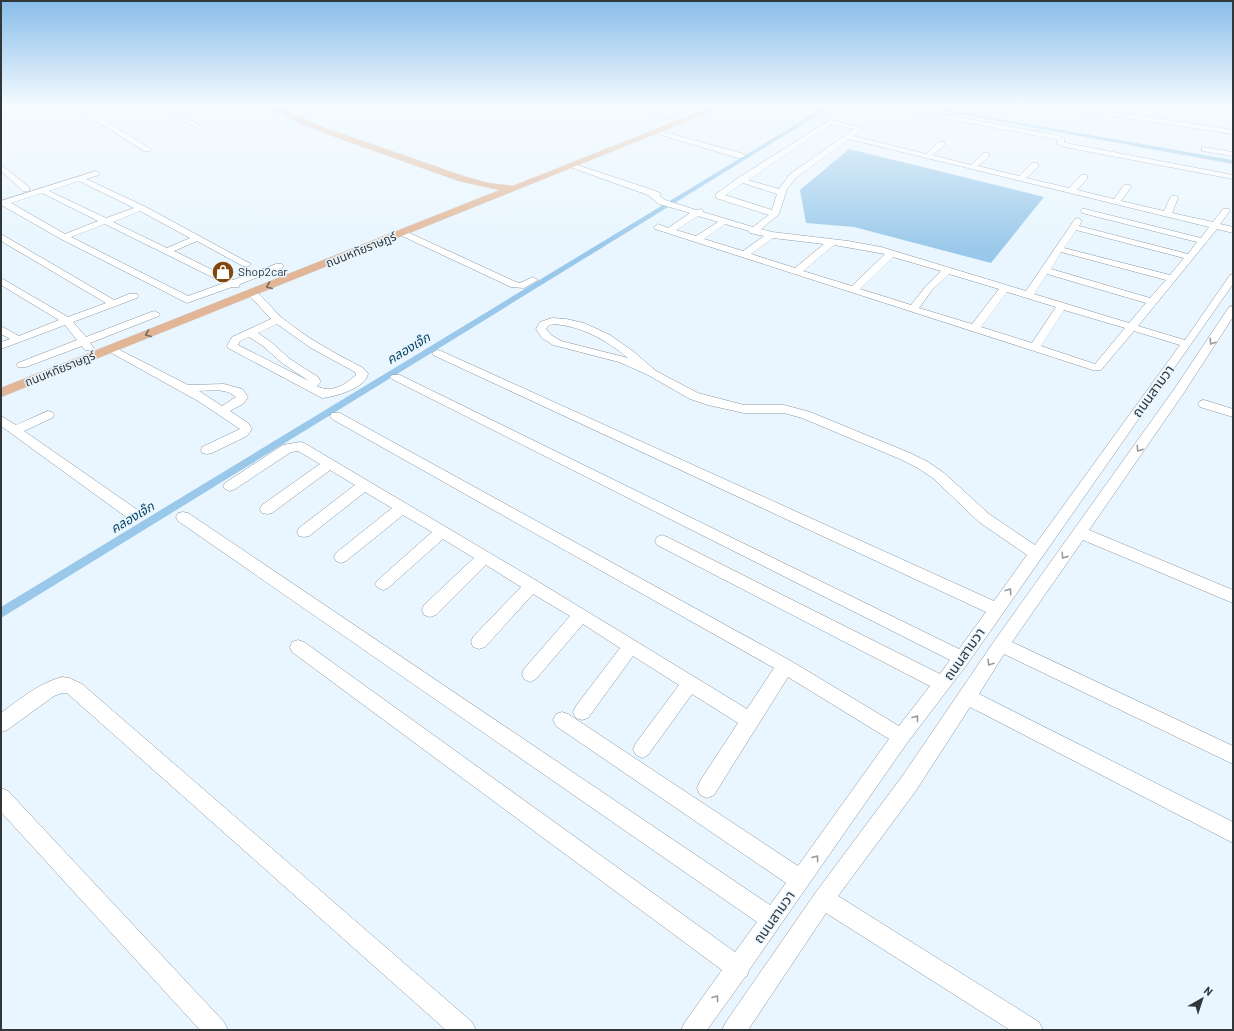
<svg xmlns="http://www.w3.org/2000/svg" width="1234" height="1031" font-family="Barlow,'Noto Sans Thai',sans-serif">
	<rect width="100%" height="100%" fill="#e9f6ff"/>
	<!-- built -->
	<polygon fill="#d8ebfa" points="935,106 1007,106 1001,118"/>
	<!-- water -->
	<polygon fill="#99c8ea" points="849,149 1044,197 991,263 854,227 806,223 800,190"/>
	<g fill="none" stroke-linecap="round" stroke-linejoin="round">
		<!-- canal -->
		<g fill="#99c8ea" fill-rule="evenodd">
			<polygon points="826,106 832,106 1,618 1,607"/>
			<polygon points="914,106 926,106 1233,160 1233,164"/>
		</g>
		<!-- minor casing -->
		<g stroke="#8b979f" stroke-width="1">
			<g id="minor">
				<polygon points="73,106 81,106 151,149 150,151 144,151"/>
				<polygon points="158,106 166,106 204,128 199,129"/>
				<polygon points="626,106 637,106 678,118 675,120"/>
				<polygon points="880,106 895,106 1057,135 1064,138 1064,142 1066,143 1233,175 1233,179 1064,147 1056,143 1058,140 1055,139"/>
				<polygon points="1056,106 1073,106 1233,130 1233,134 1059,108"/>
				<path d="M 830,120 L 862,128 L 862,130 L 859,131 L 853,136 L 926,154 L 938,142 L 944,142 L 944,146 L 932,155 L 971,165 L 983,153 L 989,153 L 989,157 L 978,166 L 1019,176 L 1032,163 L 1038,163 L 1038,167 L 1026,178 L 1069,188 L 1081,175 L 1087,175 L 1087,179 L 1077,190 L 1114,199 L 1124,185 L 1130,185 L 1131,187 L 1121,201 L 1164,211 L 1171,196 L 1177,196 L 1178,198 L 1172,213 L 1213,222 L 1223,209 L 1229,209 L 1230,211 L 1220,224 L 1233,227 L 1233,233 L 1217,229 L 1138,326 L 1185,340 L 1230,275 L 1233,274 L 1233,284 L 968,663 L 907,743 L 749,970 L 747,976 L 745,977 L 707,1030 L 681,1030 L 685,1022 L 722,970 L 292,652 L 290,647 L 292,642 L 298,640 L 304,642 L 735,952 L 757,922 L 178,521 L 176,517 L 178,513 L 183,512 L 188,513 L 770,905 L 786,883 L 556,726 L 553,720 L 556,714 L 562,712 L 568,714 L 798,866 L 889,739 L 788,677 L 714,795 L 707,798 L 700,795 L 697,788 L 700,781 L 738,723 L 692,694 L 648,755 L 642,758 L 636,755 L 633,749 L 636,743 L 679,685 L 633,656 L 588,718 L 582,720 L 576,718 L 573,712 L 576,706 L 620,648 L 583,624 L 536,679 L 530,682 L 524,679 L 522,674 L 524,669 L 570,616 L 533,594 L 485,647 L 479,649 L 473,647 L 471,642 L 473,637 L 521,587 L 486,565 L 436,615 L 430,617 L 424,615 L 422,610 L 424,605 L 474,558 L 443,539 L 388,588 L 383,590 L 378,588 L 375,584 L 378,580 L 432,532 L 403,515 L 346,561 L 341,563 L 336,561 L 334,557 L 336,553 L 392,508 L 365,492 L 309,536 L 304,537 L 299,536 L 297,532 L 299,528 L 355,485 L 330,470 L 272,513 L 267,514 L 262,513 L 260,509 L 262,505 L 320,464 L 298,451 L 291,452 L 235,489 L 230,491 L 225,489 L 223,486 L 225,483 L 283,445 L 300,442 L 304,443 L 537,581 L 747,709 L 774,668 L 332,419 L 330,416 L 332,413 L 340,413 L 791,661 L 899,726 L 930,686 L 657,545 L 655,541 L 657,537 L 662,535 L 667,537 L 940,674 L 950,660 L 392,379 L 390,377 L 392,375 L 400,375 L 959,649 L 986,612 L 433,355 L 432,353 L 437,350 L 441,351 L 994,601 L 1027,555 L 979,522 L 934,479 L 918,468 L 900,459 L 802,418 L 784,413 L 744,413 L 708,405 L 690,399 L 648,375 L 619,362 L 553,345 L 542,338 L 536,329 L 540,322 L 552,318 L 566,319 L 584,323 L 610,335 L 634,352 L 656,371 L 698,393 L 744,405 L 784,405 L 810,412 L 910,453 L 928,462 L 944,473 L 989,514 L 1035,545 L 1180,345 L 1134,331 L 1101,370 L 1093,370 L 655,229 L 654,227 L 658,224 L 668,228 L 690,213 L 659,204 L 648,195 L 567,166 L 568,164 L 574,164 L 653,190 L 660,193 L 660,196 L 665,200 L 696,210 L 702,209 L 703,212 L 753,227 L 769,215 L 716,198 L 716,194 L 738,178 ZM 831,124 L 854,129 L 790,174 L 779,189 L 748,180 ZM 849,139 L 1209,227 L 1201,238 L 1085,209 L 1082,209 L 1081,211 L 1082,213 L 1197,242 L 1188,254 L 1079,226 L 1082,221 L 1078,218 L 1075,219 L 1026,291 L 881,247 L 848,241 L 772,232 L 761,229 L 779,214 L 787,189 L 796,178 ZM 743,183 L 777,194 L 772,210 L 725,195 ZM 698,216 L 718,222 L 696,236 L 676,230 ZM 725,224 L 749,231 L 750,233 L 764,236 L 743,251 L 704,239 ZM 1076,230 L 1184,258 L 1170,275 L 1064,248 ZM 773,238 L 824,244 L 795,268 L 751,254 ZM 834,245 L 885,254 L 852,286 L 803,271 ZM 1061,252 L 1166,280 L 1150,298 L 1051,269 ZM 893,257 L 941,271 L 926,286 L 911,305 L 860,289 ZM 949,274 L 999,289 L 972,324 L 919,308 L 932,290 ZM 1047,274 L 1146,303 L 1129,323 L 1034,294 ZM 1007,292 L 1056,307 L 1032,343 L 981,327 ZM 1064,310 L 1125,328 L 1095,364 L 1041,346 ZM 553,324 C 582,326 606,340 628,358 L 561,341 L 551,335 L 546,329 L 548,326 Z"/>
				<polygon points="657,130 744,154 745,156 741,158 738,158 655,133 654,132"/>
				<polygon points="1202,147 1233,152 1233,156 1202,151"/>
				<polygon points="1,165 29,187 29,191 23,191 1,171"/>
				<path d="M 96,171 L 100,173 L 99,175 L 86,179 L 144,206 L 251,264 L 249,266 L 243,266 L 197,241 L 174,251 L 233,280 L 276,264 L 282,264 L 284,266 L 282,268 L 240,284 L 239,287 L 232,287 L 187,303 L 61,239 L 3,206 L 1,206 L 1,201 ZM 79,181 L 134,208 L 106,218 L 49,191 ZM 42,193 L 98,221 L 65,234 L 11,203 ZM 140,211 L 190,238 L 167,248 L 113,222 ZM 105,224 L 224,283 L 188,296 L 71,237 Z"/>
				<polygon points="403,230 516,282 520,283 533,277 538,280 524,288 511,287 400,235 399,233 400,231"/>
				<polygon points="1,234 114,300 129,294 137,294 138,296 137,298 73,322 86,337 151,312 155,311 160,314 159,316 90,343 94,348 93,350 85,350 82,346 26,367 18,367 16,365 18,363 77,340 65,325 1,349 1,342 10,339 1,334 1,326 19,336 59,320 1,285 1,278 68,317 106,303 1,241"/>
				<path d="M 252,290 C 260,292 274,311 281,317 C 306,338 335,353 363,368 L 368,373 C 367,388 334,397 322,398 L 228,348 L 227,346 L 232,337 L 271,319 L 247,293 ZM 277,324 L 311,348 L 355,372 L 356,375 C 345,385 331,394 317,386 L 321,382 L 318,377 L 290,359 L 271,342 L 258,333 ZM 249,337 L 263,346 L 282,363 L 309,381 L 238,345 L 240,341 Z"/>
				<polygon points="1233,306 1233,317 1183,394 1089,530 1233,590 1233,603 1083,540 1012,642 1233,746 1233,764 1004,654 979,694 1233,822 1233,843 970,707 915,792 838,896 1039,1022 1043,1030 1010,1030 826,913 748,1030 722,1030 726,1022 816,892 901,778 995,640 1175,388 1229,307"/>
				<path d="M 112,346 L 188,385 L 224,384 L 242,389 L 248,397 L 243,404 L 230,411 L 248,423 L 252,429 L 247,436 L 212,453 L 207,454 L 202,453 L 201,450 L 202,447 L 240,429 L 198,401 L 108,351 L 107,349 ZM 217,390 L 228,392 L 236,397 L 222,406 L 199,391 Z"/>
				<polygon points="1204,400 1233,409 1233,417 1200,407 1198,404 1200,401"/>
				<polygon points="48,411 52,412 54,415 52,418 24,431 139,511 141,515 139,519 134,520 129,519 1,426 1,416 16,425"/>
				<path d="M 62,677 L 69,678 L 82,684 L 472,1022 L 476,1030 L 446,1030 L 67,693 L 62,693 L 54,696 L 7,730 L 1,732 L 1,713 C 20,699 39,683 62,677 Z"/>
				<polygon points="1,788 8,791 224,1022 228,1030 200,1030 1,812"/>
			</g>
		</g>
		<!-- major casing -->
		<g stroke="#d2d3d3" stroke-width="1">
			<polygon id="major" points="265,106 276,106 325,128 466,177 488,183 513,186 714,106 725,106 1,397 1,388 500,190 459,181 338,138 301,124"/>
		</g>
		<!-- minor -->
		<use href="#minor" fill="#fff" fill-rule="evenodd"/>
		<!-- major -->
		<use href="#major" fill="#e1b595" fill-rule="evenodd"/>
	</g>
	<!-- one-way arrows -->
	<defs><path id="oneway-chevron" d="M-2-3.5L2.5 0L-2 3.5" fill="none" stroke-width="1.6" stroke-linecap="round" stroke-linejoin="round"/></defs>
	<g stroke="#77695e">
		<use href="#oneway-chevron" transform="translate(269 286) rotate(158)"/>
		<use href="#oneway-chevron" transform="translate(148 334) rotate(158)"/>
	</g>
	<g stroke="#989a9c">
		<use href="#oneway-chevron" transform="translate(1212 342) rotate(123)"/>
		<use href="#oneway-chevron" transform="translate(1139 449) rotate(125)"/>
		<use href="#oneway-chevron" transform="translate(1064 556) rotate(125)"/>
		<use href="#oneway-chevron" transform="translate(1009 591) rotate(-54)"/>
		<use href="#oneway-chevron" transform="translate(990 663) rotate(123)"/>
		<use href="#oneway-chevron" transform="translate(916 718) rotate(-52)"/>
		<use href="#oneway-chevron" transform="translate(816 858) rotate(-54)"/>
		<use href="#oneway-chevron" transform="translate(716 998) rotate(-53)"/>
	</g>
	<!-- sky -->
	<linearGradient id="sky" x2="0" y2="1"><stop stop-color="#88bce9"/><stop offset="0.42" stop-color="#f5fbff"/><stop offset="1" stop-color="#f5fbff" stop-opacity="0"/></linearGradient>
	<rect width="1234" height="251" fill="url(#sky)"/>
	<!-- icons -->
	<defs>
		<g id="shop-disc" transform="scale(1.15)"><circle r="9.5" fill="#84450a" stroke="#e9f6ff"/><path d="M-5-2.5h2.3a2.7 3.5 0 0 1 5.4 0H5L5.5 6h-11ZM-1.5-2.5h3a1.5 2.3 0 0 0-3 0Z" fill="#fff"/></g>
	</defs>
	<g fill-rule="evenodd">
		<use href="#shop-disc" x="223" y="272"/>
	</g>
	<g text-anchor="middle" stroke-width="3" stroke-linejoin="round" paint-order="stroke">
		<!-- far-street labels -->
		<g font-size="12" fill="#313639" stroke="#e9f6ff">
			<text transform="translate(361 250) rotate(-22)" y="4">ถนนหทัยราษฎร์</text>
			<text transform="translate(60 369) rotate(-22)" y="4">ถนนหทัยราษฎร์</text>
		</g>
		<!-- far-poi labels -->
		<g font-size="12" fill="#313639" stroke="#e9f6ff" text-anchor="start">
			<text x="238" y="276">Shop2car</text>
		</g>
		<!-- far-water labels -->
		<g font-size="13" font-style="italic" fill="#003d5e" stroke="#e9f6ff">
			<text transform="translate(408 348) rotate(-31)" y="5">คลองเจ๊ก</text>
			<text transform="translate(132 517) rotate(-31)" y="5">คลองเจ๊ก</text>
		</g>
		<!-- street labels -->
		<g font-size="14" fill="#313639" stroke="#e9f6ff">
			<text transform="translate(1153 391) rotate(-54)" y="5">ถนนสามวา</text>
			<text transform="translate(964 654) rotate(-55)" y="5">ถนนสามวา</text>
			<text transform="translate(774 917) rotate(-55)" y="5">ถนนสามวา</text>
		</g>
	</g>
	<!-- border -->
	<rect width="1234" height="1031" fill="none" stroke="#313639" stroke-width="4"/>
	<!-- north arrow -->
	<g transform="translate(1202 999) rotate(39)" stroke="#e9f6ff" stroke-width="3" paint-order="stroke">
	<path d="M0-3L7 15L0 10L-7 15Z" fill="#313639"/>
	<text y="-6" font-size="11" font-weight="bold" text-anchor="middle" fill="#313639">N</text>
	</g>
</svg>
